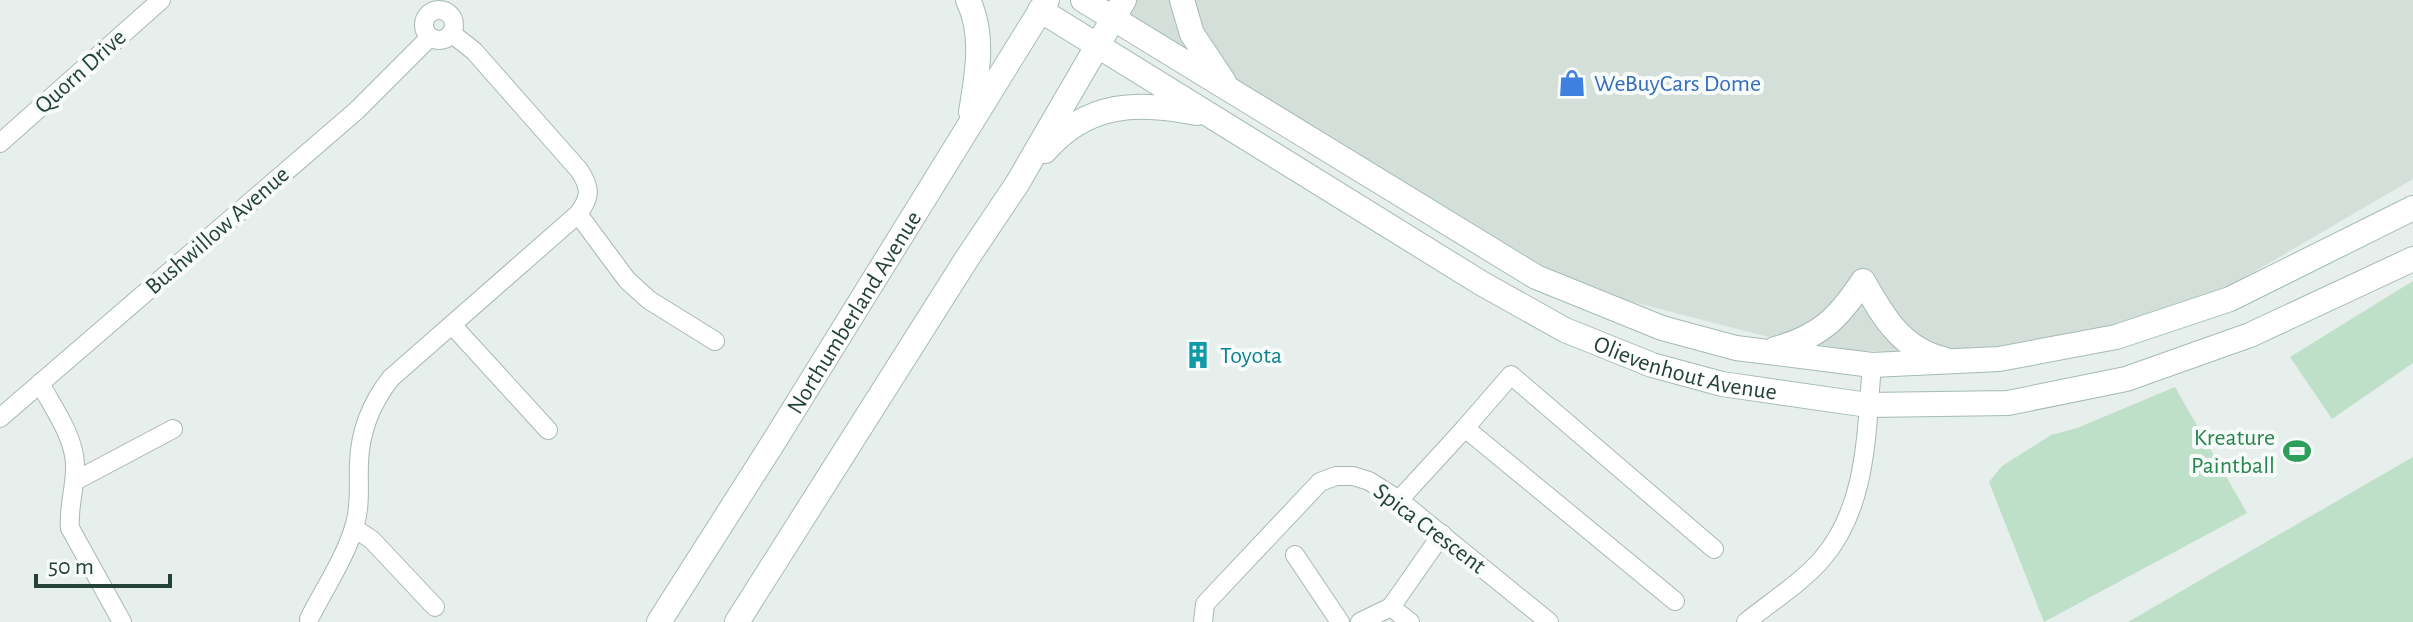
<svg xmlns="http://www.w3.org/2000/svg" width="2413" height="622" font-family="'Alegreya Sans',sans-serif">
	<rect width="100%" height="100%" fill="#e6efeb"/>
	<!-- built -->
	<polygon fill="#d4dfda" points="1131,0 2413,0 2413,179 2201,303 2034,347 1889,352 1811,348 1578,288 1131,18"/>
	<!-- green -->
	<g fill="#bfe0c8">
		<polygon points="2413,281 2413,363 2332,419 2290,357"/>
		<polygon points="2175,387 2247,513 2044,622 1989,482 2002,466 2051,435 2077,428"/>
		<polygon points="2413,457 2413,622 2128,622"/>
	</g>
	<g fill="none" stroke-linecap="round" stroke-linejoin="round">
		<!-- street casing -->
		<g stroke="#a8b8b2" stroke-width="20">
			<g id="street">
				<circle cx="439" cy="25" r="15"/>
				<polyline points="0,143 161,0"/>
				<polyline points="578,214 627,280 649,300 715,341"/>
				<polyline points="453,326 548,430"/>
				<path d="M 40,383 C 53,408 74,436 75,464 C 76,486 68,506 70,528 L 122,622"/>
				<polyline points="0,418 356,111 430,37"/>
				<polyline points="1465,428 1511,375 1714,549"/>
				<polyline points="75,481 173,429"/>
				<polyline points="1399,500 1465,428 1675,601"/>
				<polyline points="354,528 372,540 435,607"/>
				<polyline points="1295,555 1340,622"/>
				<path d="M 309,619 C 324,589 346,557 355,524 C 361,503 358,484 359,463 C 360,431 372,402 391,378 L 578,214 C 591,197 591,188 579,170 L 474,51 L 451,33"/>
				<polyline points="1203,622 1205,604 1320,482 1336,476 1353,476 1369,481 1399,500 1549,622"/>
				<polyline points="1360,622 1391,607"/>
				<polyline points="1410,622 1391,607 1442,534"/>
				<path d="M 1746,622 C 1771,602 1801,583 1822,559 C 1868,506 1866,431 1872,365"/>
			</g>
		</g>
		<!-- secondary casing -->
		<g stroke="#a4bbb3" stroke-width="26">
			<g id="secondary">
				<path d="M 968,0 C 985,35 977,75 971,112"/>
				<polyline points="1083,0 1536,277 1662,328 1736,348 1872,365 1999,359 2116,337 2230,299 2413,208"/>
				<polyline points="1182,0 1192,34 1224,82"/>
				<path id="s1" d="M 1040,10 L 1481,283 L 1565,330 L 1652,365 L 1722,384 L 1868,405 L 2008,403 L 2126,379 L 2250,335 L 2413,259"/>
				<path d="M 1045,151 C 1087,102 1138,101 1197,113"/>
				<path d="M 1775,349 C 1819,337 1838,319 1863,281 C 1883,316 1901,349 1943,359"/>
				<path id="s2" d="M 659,622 L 773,443 L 1047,0"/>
				<polyline points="737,622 966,260 1017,184 1124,0"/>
			</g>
		</g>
		<!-- street -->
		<use href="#street" stroke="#fff" stroke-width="18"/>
		<!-- secondary -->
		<use href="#secondary" stroke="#fff" stroke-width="24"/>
	</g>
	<!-- icons -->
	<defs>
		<g id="shop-bare" transform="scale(2.16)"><path d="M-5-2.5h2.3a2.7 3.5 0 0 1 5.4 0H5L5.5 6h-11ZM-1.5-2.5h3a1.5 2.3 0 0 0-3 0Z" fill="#3f7fe0" stroke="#f7fbf9" stroke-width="2.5" paint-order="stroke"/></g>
		<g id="building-bare" transform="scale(2.16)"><path d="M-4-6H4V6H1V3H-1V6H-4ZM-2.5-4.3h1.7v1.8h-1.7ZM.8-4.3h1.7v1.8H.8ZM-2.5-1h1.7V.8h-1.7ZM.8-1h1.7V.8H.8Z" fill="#0f9aa8" stroke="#f7fbf9" stroke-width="2.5" paint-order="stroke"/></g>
		<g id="stadium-bare" transform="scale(2.16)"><path d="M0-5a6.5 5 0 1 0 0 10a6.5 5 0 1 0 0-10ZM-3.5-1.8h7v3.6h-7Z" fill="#2e9e5b" stroke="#f7fbf9" stroke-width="2.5" paint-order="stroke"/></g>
	</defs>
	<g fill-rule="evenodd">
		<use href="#shop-bare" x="1572" y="83"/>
		<use href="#building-bare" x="1198" y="355"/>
		<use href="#stadium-bare" x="2297" y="451"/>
	</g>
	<g text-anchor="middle" stroke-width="8" stroke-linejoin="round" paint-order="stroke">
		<!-- street labels -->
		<g font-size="24" fill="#24423a" stroke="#f7fbf9">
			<text transform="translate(80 71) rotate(-42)" y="8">Quorn Drive</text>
			<text transform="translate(217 230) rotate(-41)" y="8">Bushwillow Avenue</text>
			<text dy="8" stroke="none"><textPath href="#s2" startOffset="366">Northumberland Avenue</textPath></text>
			<text dy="8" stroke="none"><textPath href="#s1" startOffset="742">Olievenhout Avenue</textPath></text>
			<text transform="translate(1430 528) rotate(37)" y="8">Spica Crescent</text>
		</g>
		<!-- shop labels -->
		<g font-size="24" fill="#366cbe" stroke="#f7fbf9" text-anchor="start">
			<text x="1594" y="91">WeBuyCars Dome</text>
		</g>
		<!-- culture labels -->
		<g font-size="24" fill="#0d838f" stroke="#f7fbf9" text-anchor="start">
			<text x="1220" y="363">Toyota</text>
		</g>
		<!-- leisure labels -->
		<g font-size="24" fill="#27864d" stroke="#f7fbf9" text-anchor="end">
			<text x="2275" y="445">Kreature<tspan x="2275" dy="28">Paintball</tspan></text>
		</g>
	</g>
	<!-- scale -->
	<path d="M36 574v12h134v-12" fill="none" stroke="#24423a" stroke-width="4"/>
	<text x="48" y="574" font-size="24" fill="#24423a" stroke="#f7fbf9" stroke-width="6" paint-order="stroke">50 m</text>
</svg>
